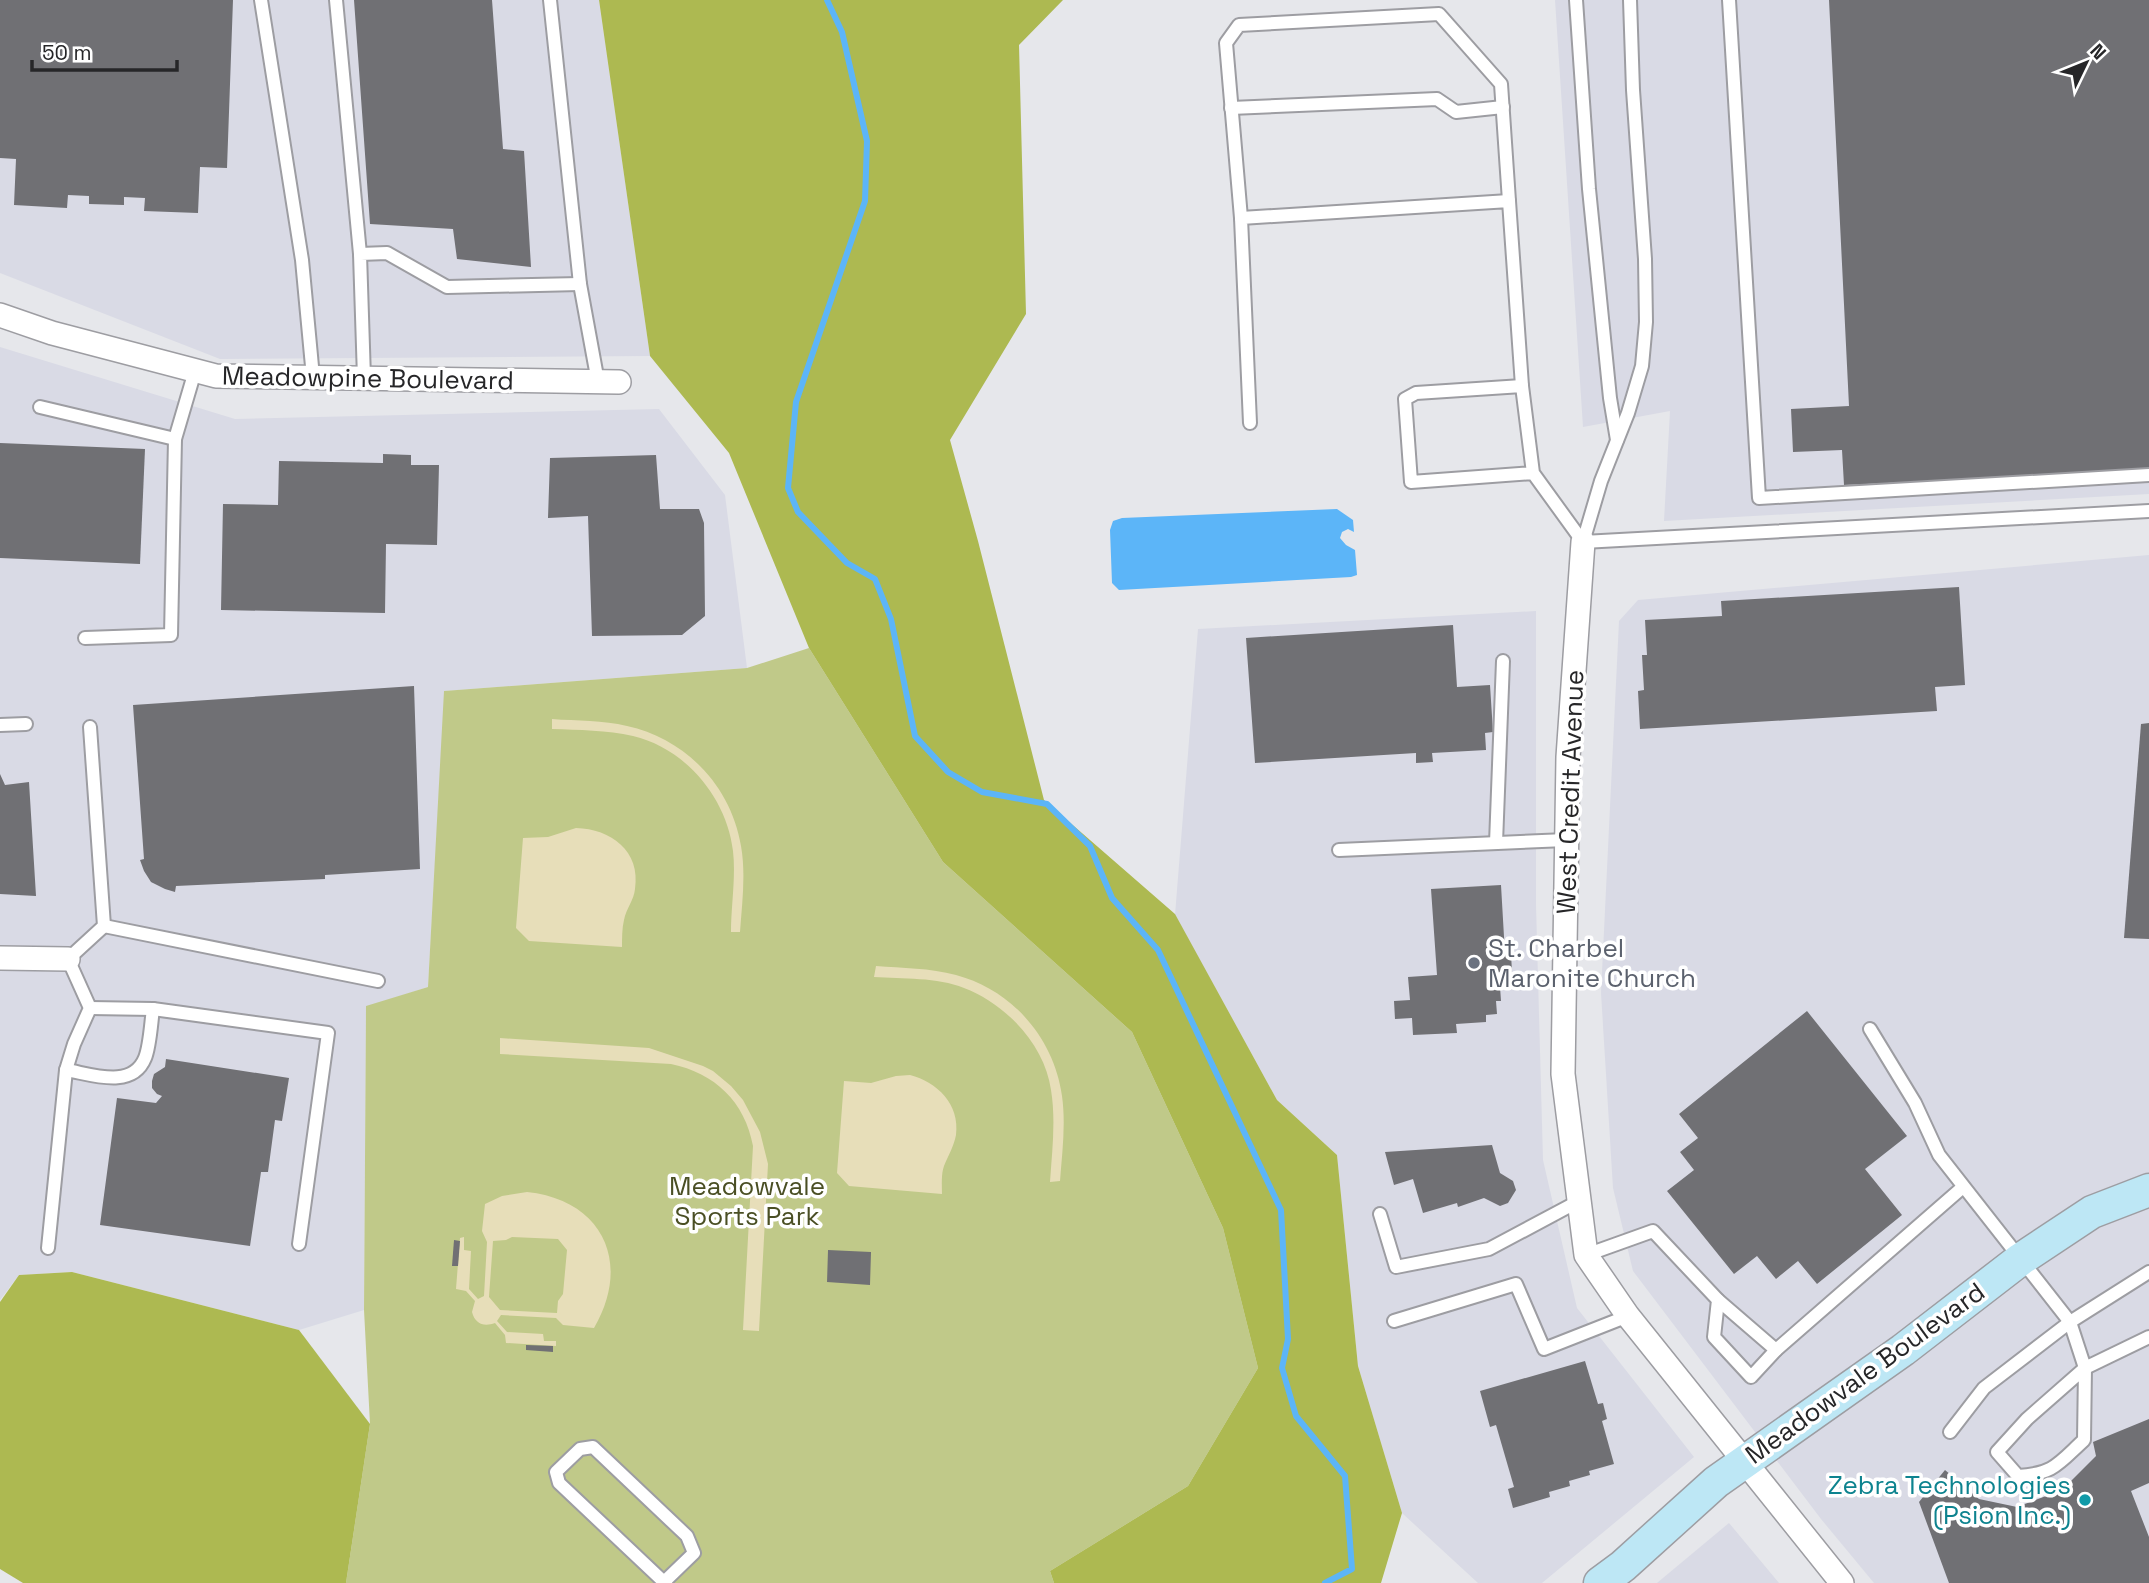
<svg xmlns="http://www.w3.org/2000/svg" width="2149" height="1583" font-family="'Space Grotesk',sans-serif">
	<rect width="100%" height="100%" fill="#e6e7eb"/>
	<!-- built -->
	<g fill="#d9dae5">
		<polygon points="0,0 599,0 650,356 220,359 0,273"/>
		<polygon points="1555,0 2149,0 2149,494 1664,521 1670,411 1583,427"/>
		<polygon points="0,347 235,419 659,409 725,495 747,668 445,691 428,987 366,1007 364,1310 299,1330 72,1272 19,1275 0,1300"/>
		<polygon points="2149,555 2149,1583 1874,1583 1821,1519 1633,1271 1613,1188 1601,993 1619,621 1638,600"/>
		<polygon points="1536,611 1536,905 1543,1160 1577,1308 1694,1457 1542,1583 1478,1583 1402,1513 1358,1366 1337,1155 1277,1100 1175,915 1198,629"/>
		<polygon points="1729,1523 1779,1583 1657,1583"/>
	</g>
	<!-- green -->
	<polygon fill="#c0c989" points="809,648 943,862 1132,1032 1223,1228 1258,1368 1188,1486 1050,1571 1054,1583 346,1583 370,1424 364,1310 366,1006 428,987 444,691 747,668"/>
	<!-- forest -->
	<g fill="#adb951">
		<polygon points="599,0 1063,0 1019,45 1026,314 950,440 978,541 1044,800 1175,914 1277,1100 1337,1155 1358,1366 1402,1513 1381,1583 1054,1583 1050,1571 1188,1486 1258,1368 1223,1228 1132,1032 943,862 809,648 729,453 650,356"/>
		<polygon points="72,1272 299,1330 370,1424 346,1583 23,1583 0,1569 0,1302 19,1275"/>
	</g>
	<!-- sand -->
	<g fill="#e7deb9" fill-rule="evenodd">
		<path d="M 552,719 C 577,721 603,720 627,726 C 686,739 731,786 741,846 C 746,874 742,904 740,932 L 731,932 C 731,906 736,877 733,851 C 727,798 685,748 633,736 C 607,730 579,730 552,729 Z"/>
		<path d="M 576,828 C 611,829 641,851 635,889 C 634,900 626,909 624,920 C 622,928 622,938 622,947 L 529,941 L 516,928 L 523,838 L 548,837 Z"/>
		<path d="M 876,966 C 902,968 930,968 956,975 C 1012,990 1054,1038 1062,1096 C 1066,1124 1062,1154 1060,1181 L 1050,1182 C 1052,1152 1056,1120 1051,1090 C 1045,1045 1006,1004 964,988 C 937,977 903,979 874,977 Z"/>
		<path d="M 500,1038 L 649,1048 L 703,1066 L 713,1071 L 731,1086 L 743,1100 L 760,1132 L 768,1164 L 759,1331 L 743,1330 L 753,1146 C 745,1102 715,1073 671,1064 L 500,1054 Z"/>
		<path d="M 910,1075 C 937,1082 960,1104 956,1135 C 954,1146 948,1156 944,1166 C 941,1174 942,1185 942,1194 L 849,1186 L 837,1173 L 844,1081 L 871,1083 L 896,1076 Z"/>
		<path d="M 527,1192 C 603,1200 632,1263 594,1328 L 563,1325 L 556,1318 L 501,1315 L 497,1321 L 507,1332 L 543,1334 L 544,1341 L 556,1341 L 556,1346 L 506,1343 L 505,1335 L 495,1323 C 484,1327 475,1324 472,1312 L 475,1301 L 466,1291 L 456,1289 L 460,1238 L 464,1237 L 464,1250 L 471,1251 L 469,1289 L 478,1299 L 484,1296 L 487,1242 L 482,1231 L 485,1204 L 502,1196 ZM 512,1237 L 558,1239 L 567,1250 L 563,1294 L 558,1301 L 557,1313 L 500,1310 L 489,1297 L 493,1241 L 506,1240 Z"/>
	</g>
	<!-- water -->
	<polygon fill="#5cb5f8" points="1337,509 1353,520 1354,532 1348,529 1342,532 1340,538 1346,545 1355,550 1357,575 1351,577 1119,590 1112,583 1110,530 1113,521 1122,518"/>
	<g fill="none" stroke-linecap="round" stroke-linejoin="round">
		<!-- stream -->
		<polyline stroke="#5cb5f8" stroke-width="6" points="827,0 842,32 867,141 865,201 796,402 788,488 798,512 847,563 875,579 891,619 915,736 948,772 982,792 1047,804 1090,846 1112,898 1158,950 1281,1210 1288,1339 1282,1368 1296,1416 1345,1476 1352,1569 1325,1583"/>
	</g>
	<!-- building -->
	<g fill="#707074">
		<polygon points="0,0 233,0 227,168 200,167 198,213 144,211 145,198 124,197 124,205 89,204 89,196 68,195 67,208 14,205 16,159 0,158"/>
		<polygon points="354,0 492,0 503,149 524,151 531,267 457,259 453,229 370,224"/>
		<polygon points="1829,0 2149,0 2149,471 1844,485 1842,450 1793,452 1791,409 1849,406"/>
		<polygon points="0,443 145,449 140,564 0,558"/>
		<polygon points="383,454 411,455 411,465 439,465 437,545 386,544 385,613 221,610 223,504 278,505 279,461 383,463"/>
		<polygon points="656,455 660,509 699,509 704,523 705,616 682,635 592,636 588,516 548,518 550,458"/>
		<polygon points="1959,587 1965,685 1935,687 1937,711 1640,729 1638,691 1644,690 1642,655 1647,655 1645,620 1722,616 1721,601"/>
		<polygon points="1453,625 1457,687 1490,685 1493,732 1485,733 1486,750 1432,753 1433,762 1416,763 1416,753 1255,763 1246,638"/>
		<polygon points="414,686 420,869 325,875 325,879 176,886 175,892 165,889 151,882 144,871 140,860 144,859 133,705"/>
		<polygon points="2149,723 2149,939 2124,938 2141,724"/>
		<polygon points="0,774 5,785 29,782 36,896 0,894"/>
		<polygon points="1501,885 1505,954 1511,954 1512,972 1499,972 1501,1001 1496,1001 1497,1014 1486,1015 1486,1022 1456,1024 1457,1033 1413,1035 1412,1018 1395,1019 1394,1001 1410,1000 1408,977 1437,975 1431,889"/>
		<polygon points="1807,1011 1907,1136 1865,1169 1902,1215 1817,1284 1798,1261 1776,1279 1757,1256 1734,1274 1667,1191 1694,1170 1680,1152 1698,1138 1679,1114"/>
		<polygon points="166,1059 289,1078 282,1121 275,1120 268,1172 261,1172 250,1246 100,1225 117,1098 156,1103 162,1096 157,1094 152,1088 152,1081 154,1074 165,1067"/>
		<polygon points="1492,1145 1500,1173 1513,1181 1516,1190 1508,1203 1500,1206 1484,1198 1458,1207 1457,1203 1423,1213 1413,1179 1394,1185 1385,1152"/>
		<polygon points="454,1240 460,1241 458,1266 452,1266"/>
		<polygon points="828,1250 871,1252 870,1285 827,1282"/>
		<polygon points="526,1345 553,1346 553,1352 526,1350"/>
		<polygon points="1585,1361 1598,1404 1603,1403 1607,1419 1602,1421 1614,1464 1589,1471 1590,1475 1569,1481 1570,1486 1549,1492 1550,1497 1513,1508 1508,1489 1514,1487 1496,1425 1490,1427 1480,1391"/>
		<polygon points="2149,1419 2149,1483 2131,1491 2149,1537 2149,1583 1949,1583 1919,1502 1945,1470 1979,1499 2017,1507 2062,1490 2096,1456 2093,1442"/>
	</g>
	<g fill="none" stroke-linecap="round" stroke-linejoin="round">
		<!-- lane casing -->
		<g stroke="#9d9da2" stroke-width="16">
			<g id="lane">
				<polyline points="261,0 302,260 313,377"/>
				<polyline points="336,0 360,254"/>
				<polyline points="550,0 580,284 598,382"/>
				<polyline points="1576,0 1589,189 1610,398 1617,440"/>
				<polyline points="1729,0 1759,498 2149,475"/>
				<polyline points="1231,108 1437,99 1456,112 1503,107"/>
				<polyline points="1241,218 1226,43 1239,25 1439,14 1501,84 1509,201"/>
				<polyline points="364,378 360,254 387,253 447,287 580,284"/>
				<polyline points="40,407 175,439"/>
				<polyline points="1250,423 1241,218 1509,201 1522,386"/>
				<polyline points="1533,473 1522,386 1416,393 1405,399 1411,482 1533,473 1583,542"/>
				<polyline points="1583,542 2149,511"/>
				<polyline points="1583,542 1601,481 1628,413 1642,366 1646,322 1645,259 1633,90 1630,0"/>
				<polyline points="85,638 171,635 175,439 195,371"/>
				<polyline points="0,725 26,724"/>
				<polyline points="1496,843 1503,661"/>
				<polyline points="1339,850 1566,840"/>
				<polyline points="104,926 378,981"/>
				<polyline points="90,1008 153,1009 328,1033 299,1244"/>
				<polyline points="1870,1029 1915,1103 1939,1155 2070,1322 2085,1368 2149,1337"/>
				<path d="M 66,1070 C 91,1074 132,1090 145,1058 C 150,1046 151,1023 153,1009"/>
				<polyline points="1380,1214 1396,1267 1489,1249 1579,1201"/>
				<polyline points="48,1248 66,1070 74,1044 90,1008 68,959 104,926 90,727"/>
				<polyline points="1586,1255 1653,1231 1718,1300 1714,1337 1751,1377 1776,1350 1963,1187"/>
				<polyline points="1718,1300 1776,1350"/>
				<polyline points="1394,1321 1516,1284 1544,1349 1628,1316"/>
				<path d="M 2085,1368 L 2084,1440 C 2059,1463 2054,1474 2018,1476 L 1997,1452 L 2027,1419 Z"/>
				<polyline points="1950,1432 1984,1388 2070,1322 2149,1272"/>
				<polyline points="663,1583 664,1582 694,1553 687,1536 593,1447 580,1449 556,1472 559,1483 664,1582 666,1583"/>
			</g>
		</g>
		<!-- street casing -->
		<g stroke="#9d9da2" stroke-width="26">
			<g id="street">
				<polyline points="0,315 52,333 216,376 619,382"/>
				<polyline points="1583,542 1568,757 1563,1074 1586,1255 1628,1316 1842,1583"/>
				<polyline points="0,958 68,959"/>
			</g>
		</g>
		<!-- secondary casing -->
		<g stroke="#9d9da2" stroke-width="35">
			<polyline id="secondary" points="1600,1583 1623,1566 1716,1482 1903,1350 2021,1259 2092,1212 2149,1190"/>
		</g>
		<!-- lane -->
		<use href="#lane" stroke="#fff" stroke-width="12"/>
		<!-- street -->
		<use href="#street" stroke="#fff" stroke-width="23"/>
		<!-- secondary -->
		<use href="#secondary" stroke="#bde7f5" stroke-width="32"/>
	</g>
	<!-- markers -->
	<circle fill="#6b7280" stroke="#fff" stroke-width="2.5" cx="1474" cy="963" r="7"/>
	<circle fill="#0f9aa8" stroke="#fff" stroke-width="2.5" cx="2085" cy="1500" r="7"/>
	<g text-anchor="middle" stroke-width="7" stroke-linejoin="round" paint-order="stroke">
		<!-- street labels -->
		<g font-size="26" fill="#262628" stroke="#fff">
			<text transform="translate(368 378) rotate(1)" y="9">Meadowpine Boulevard</text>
			<text transform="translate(1570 792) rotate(-88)" y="9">West Credit Avenue</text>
			<text transform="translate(1865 1373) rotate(-36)" y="9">Meadowvale Boulevard</text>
		</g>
		<!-- worship labels -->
		<g font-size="26" fill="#5b616d" stroke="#fff" text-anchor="start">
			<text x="1488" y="957">St. Charbel<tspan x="1488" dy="30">Maronite Church</tspan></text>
		</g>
		<!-- park labels -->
		<g font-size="26" fill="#4a4f24" stroke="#fff">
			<text x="747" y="1195">Meadowvale<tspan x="747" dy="30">Sports Park</tspan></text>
		</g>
		<!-- culture labels -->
		<g font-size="26" fill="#0d838f" stroke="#fff" text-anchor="end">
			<text x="2071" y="1494">Zebra Technologies<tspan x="2071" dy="30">(Psion Inc.)</tspan></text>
		</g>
	</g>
	<!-- north arrow -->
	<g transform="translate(2086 63) rotate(47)" stroke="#ffffff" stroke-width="5" paint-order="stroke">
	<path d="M0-5L12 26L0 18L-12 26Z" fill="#262628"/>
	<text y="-10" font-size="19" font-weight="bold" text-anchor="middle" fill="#262628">N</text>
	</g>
	<!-- scale -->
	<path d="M32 60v10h145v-10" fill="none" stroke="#262628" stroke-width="3.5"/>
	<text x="42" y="60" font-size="21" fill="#262628" stroke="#ffffff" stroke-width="5" paint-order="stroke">50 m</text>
</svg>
